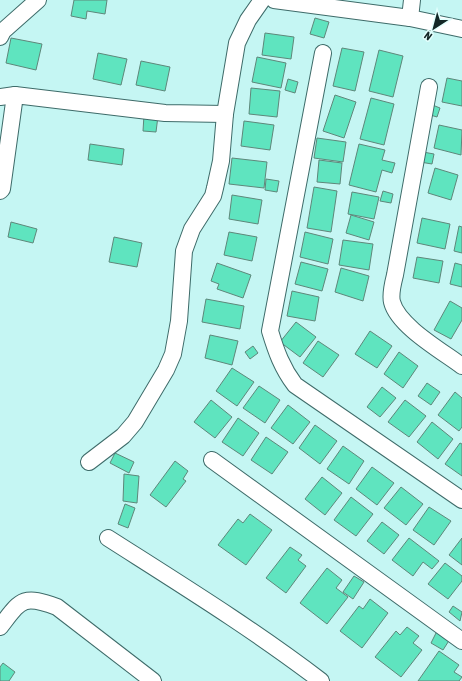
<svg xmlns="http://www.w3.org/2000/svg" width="462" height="681" font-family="'Asap Condensed',sans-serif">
	<rect width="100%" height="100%" fill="#c5f6f3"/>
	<!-- building -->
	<g fill="#5fe4bf" stroke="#5e877a">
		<polygon points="74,0 107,0 105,14 87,11 86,19 71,16"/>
		<polygon points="315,18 329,22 324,38 310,34"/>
		<polygon points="265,33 294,37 291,59 262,55"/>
		<polygon points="11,38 42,44 36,70 6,63"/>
		<polygon points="342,48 364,52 355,91 333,86"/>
		<polygon points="379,50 403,56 393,97 369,91"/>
		<polygon points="98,53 127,59 121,85 93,79"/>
		<polygon points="257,57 286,63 281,88 252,82"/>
		<polygon points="141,61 170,67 165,91 136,85"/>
		<polygon points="447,78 462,81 462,106 442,102"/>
		<polygon points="288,79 298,82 295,93 285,90"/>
		<polygon points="251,88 280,91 277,117 249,114"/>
		<polygon points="335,95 356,102 344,138 323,131"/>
		<polygon points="371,98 394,104 384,145 360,139"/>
		<polygon points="430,104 440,108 437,117 427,114"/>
		<polygon points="144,115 158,116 156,132 143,131"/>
		<polygon points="244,121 274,125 270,150 241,146"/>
		<polygon points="439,125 462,130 461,155 434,148"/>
		<polygon points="317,138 346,142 343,162 314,158"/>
		<polygon points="90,144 124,149 122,165 88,160"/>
		<polygon points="359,144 385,150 382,160 395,163 392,173 382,170 376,192 349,185"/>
		<polygon points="423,152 434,154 432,164 420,162"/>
		<polygon points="232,158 267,162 264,188 229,184"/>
		<polygon points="319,160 342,163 340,184 317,182"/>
		<polygon points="435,168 458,175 451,200 428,193"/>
		<polygon points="266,179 279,181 277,192 265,190"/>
		<polygon points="314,187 337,191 331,232 307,228"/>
		<polygon points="383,191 393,194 391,203 380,201"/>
		<polygon points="352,192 379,197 374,219 348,214"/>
		<polygon points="232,195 262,200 258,224 229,219"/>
		<polygon points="351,215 374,222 369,240 346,233"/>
		<polygon points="422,218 450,224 445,249 417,243"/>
		<polygon points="11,222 37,229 33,243 8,237"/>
		<polygon points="459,226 462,227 462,253 454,251"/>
		<polygon points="229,232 257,237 252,261 224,255"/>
		<polygon points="305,232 333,239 328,264 300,257"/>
		<polygon points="114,237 142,243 137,267 109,262"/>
		<polygon points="343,240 373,244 369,270 339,265"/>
		<polygon points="417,257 443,261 439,283 413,278"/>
		<polygon points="301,262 328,269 322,291 295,284"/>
		<polygon points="217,263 251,275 243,298 217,289 219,284 211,281"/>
		<polygon points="455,263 462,265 462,287 450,284"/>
		<polygon points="341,268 369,276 363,301 335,292"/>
		<polygon points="292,291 319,297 315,321 287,316"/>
		<polygon points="206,299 244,306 240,329 202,322"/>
		<polygon points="450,301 462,308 462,320 451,339 434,330"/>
		<polygon points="296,322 316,337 300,357 280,342"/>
		<polygon points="370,331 392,346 377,368 355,354"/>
		<polygon points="210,335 238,341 232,365 205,358"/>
		<polygon points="318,341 339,355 323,377 303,363"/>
		<polygon points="253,346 258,353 250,359 245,352"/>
		<polygon points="399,352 418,366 403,388 384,374"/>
		<polygon points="232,368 254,382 237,406 216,391"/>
		<polygon points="427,383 440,392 431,405 418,396"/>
		<polygon points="259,386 280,400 265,423 243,408"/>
		<polygon points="382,387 396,398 380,417 367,407"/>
		<polygon points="455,392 462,398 462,427 459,431 438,415"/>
		<polygon points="211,400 232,417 215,438 194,422"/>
		<polygon points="405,400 426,416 409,437 388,422"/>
		<polygon points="288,405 310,422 293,444 271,428"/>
		<polygon points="238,418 259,433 243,456 222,442"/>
		<polygon points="432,422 453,439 438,459 417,442"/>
		<polygon points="315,425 337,441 320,464 299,448"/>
		<polygon points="266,437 288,452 272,474 251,460"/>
		<polygon points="460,443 462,444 462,476 445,464"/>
		<polygon points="343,446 364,461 349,484 327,469"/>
		<polygon points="115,453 134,462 129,473 110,463"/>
		<polygon points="175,461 188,471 183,479 186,481 166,507 150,495"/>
		<polygon points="372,467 394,483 377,505 356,489"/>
		<polygon points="124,474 139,476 137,503 123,501"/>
		<polygon points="322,477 342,493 325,515 305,499"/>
		<polygon points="401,487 423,504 406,525 384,508"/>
		<polygon points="351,497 373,514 356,536 334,520"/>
		<polygon points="125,504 135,508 128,528 118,524"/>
		<polygon points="429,507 451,521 434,545 413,530"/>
		<polygon points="250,514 272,530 246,565 218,545 238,519 243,523"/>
		<polygon points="382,522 399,535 384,554 367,541"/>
		<polygon points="409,538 439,561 432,569 423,562 413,576 392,560"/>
		<polygon points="462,538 462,565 449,555"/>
		<polygon points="290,547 302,555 298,560 306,566 286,593 266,578"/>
		<polygon points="445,563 462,576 462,581 448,599 428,584"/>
		<polygon points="327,568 342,580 336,588 348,597 327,624 300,603"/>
		<polygon points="354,576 364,582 353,599 343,592"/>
		<polygon points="370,599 388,613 362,648 340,631 359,606 363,609"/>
		<polygon points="453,606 462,612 460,621 449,612"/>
		<polygon points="407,627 419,636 413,643 422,650 401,677 375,657 396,631 400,635"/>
		<polygon points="437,631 450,639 443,650 431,643"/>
		<polygon points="439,651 459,665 454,672 462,677 459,681 418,681"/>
		<polygon points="3,663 15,672 9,681 0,681 0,667"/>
	</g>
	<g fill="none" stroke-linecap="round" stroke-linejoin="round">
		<!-- minor casing -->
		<g stroke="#3e6b69" stroke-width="18">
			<g id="minor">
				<polyline points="274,0 410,18 462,29"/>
				<polyline points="410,18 412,0"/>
				<polyline points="0,37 3,31 38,0"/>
				<path d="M 323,53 L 270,331 C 276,351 282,368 295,385 L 462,500"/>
				<path d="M 429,87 L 395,275 C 393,283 390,294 392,302 C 398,326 442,351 462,366"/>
				<polyline points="0,97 15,95"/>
				<polyline points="0,191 2,189 15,95 165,113 225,114"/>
				<polyline points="212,460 462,641"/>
				<polyline points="89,462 123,436 135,422 166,370 173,354 179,321 184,251 192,229 213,196 215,188 221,161 225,114 237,43 248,20 262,0"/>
				<path d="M 108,538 C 180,584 253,629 321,681"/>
				<path d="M 0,627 C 21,600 22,594 57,607 L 153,681"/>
			</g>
		</g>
		<!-- minor -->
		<use href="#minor" stroke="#fff" stroke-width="16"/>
	</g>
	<!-- north arrow -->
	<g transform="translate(434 28) rotate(216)" stroke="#e2fffd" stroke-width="3" paint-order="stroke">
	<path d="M0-3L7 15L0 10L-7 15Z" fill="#132726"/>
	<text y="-6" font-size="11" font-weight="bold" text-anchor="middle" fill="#132726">N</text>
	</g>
</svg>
